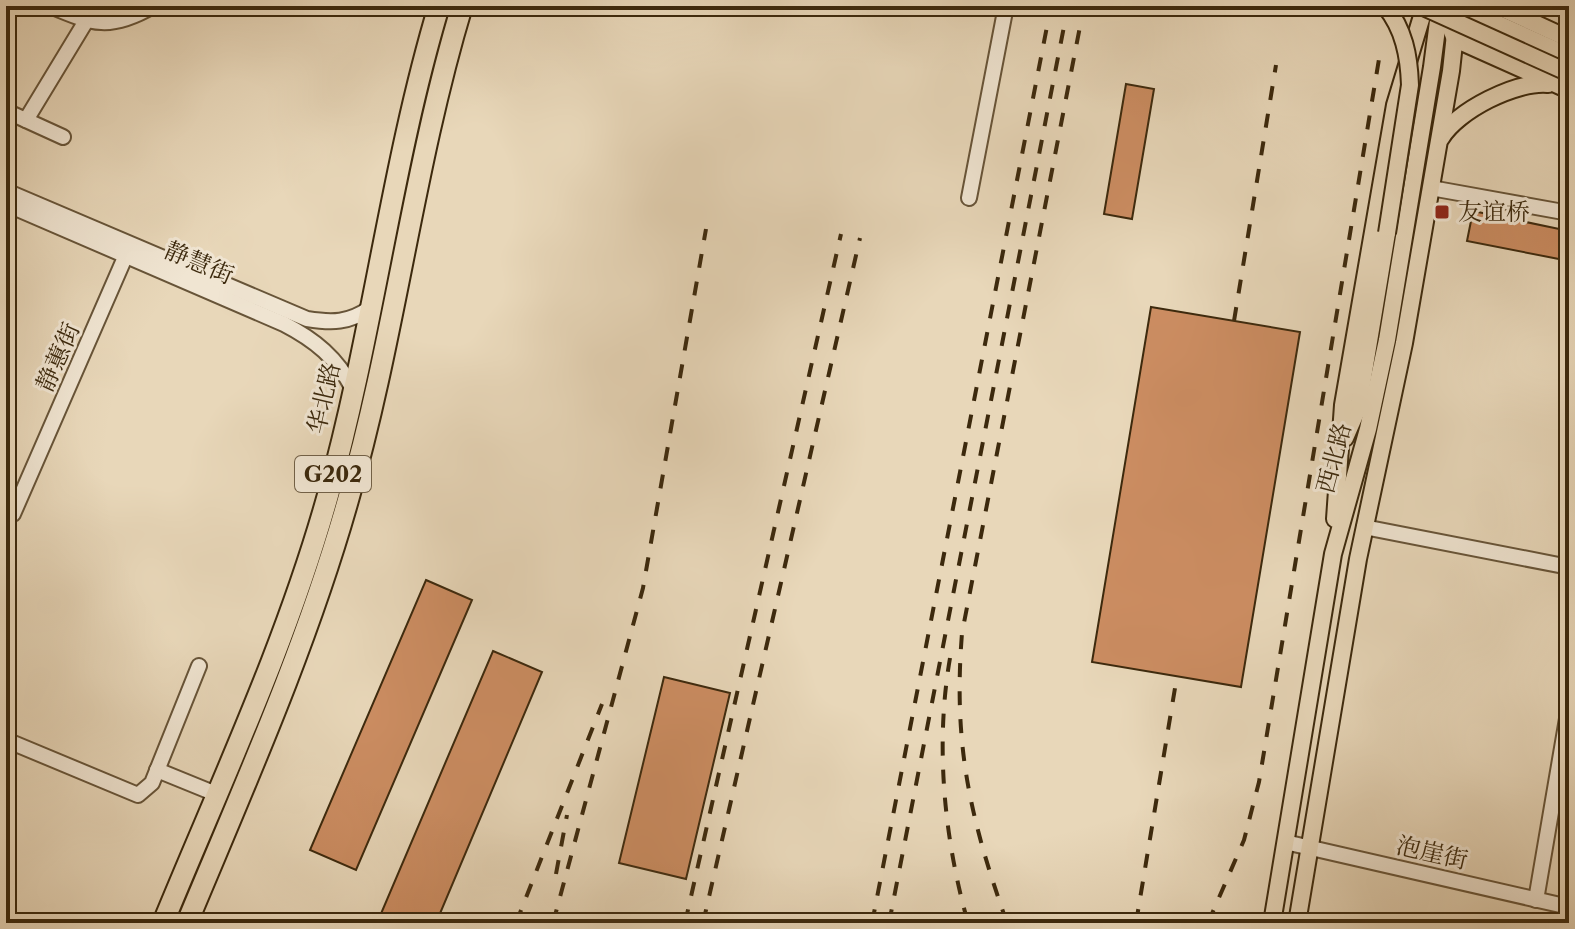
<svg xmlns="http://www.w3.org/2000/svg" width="1575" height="929" font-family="'Libre Caslon Text','Noto Serif SC',serif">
	<rect width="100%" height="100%" fill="#e8d7b9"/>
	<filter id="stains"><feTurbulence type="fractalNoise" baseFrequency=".0025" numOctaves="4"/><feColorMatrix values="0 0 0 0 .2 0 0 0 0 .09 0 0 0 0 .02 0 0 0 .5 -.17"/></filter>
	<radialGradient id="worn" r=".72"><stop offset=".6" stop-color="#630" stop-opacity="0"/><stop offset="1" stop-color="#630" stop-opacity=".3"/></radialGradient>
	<!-- building -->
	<g fill="#cc8d62" stroke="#3c290d" stroke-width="2">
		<polygon points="1126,84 1154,89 1132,219 1104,214"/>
		<polygon points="1473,211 1569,231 1569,261 1467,241"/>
		<polygon points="1151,307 1300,332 1241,687 1092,662"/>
		<polygon points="426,580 472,600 356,870 310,850"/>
		<polygon points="493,651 542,672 436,923 377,923"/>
		<polygon points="664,677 730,693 686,879 619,863"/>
	</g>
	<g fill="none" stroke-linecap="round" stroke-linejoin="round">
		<!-- minor casing -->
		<g stroke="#675438" stroke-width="18">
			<g id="minor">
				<path d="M 50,6 C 93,24 110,31 153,6"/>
				<polyline points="6,111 63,137"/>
				<polyline points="26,120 86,21"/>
				<polyline points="1431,188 1569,213"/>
				<path d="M 6,191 L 307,319 C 332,323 349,323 370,308"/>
				<polyline points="969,198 1006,6"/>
				<path d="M 6,204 L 284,324 C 315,340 337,358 353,389"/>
				<polyline points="6,510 13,514 126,255"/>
				<polyline points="1364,527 1569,567"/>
				<polyline points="6,740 138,795 152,783 199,666"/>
				<polyline points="157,770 216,794"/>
				<polyline points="1285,842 1569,907"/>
				<polyline points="1536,900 1569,707"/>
			</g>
		</g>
		<!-- major casing -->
		<g stroke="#3c290d" stroke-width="20">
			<g id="major">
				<polyline points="1458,6 1569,56"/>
				<polyline points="1497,6 1569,39"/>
				<polyline points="1451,29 1455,39 1569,90"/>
				<path d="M 1441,138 C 1458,110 1516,81 1548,84"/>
				<polyline points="1345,438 1358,408 1387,233"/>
				<polyline points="1335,519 1343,405 1395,105 1425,6"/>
				<polyline points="1272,923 1333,554 1368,429 1387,340 1432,67 1440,6"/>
				<polyline points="1297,923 1358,559 1404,343 1451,71 1458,6"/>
			</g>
		</g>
		<!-- highway casing -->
		<g stroke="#3c290d" stroke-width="24">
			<g id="highway">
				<path d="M 163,923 C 221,782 287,642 328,495 C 373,334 391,166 439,6"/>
				<path d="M 187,923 C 245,784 307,645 348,500 C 395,338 413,168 462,6"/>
			</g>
		</g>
		<!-- minor -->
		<use href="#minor" stroke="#f0e5d2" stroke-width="14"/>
		<!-- major -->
		<use href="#major" stroke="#e8d7b9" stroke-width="16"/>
		<!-- highway -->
		<use href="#highway" stroke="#e8d7b9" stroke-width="20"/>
		<!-- rail -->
		<g stroke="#3c290d" stroke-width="4" stroke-dasharray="14 14" stroke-linecap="butt">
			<polyline points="1234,321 1276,65"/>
			<path d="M 950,658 C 935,745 944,838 968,923"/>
			<polyline points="556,874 567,815"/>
			<polyline points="516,923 602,704"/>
			<polyline points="553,923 643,588 706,229"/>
			<polyline points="685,923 841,234"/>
			<polyline points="703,923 860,238"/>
			<polyline points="872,923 1051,6"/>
			<polyline points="889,923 1068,6"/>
			<path d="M 1007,923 C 970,818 953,745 962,633 L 1084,6"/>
			<polyline points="1136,923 1177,676"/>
			<polyline points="1208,923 1244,840 1259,782 1381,47"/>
		</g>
		<!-- major-bridge casing -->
		<g stroke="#3c290d" stroke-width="20" stroke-linecap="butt">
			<g id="major-bridge">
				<path d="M 1385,6 C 1404,29 1409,56 1410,85 L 1387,233"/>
				<polyline points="1421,6 1569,73"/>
			</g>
		</g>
		<!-- major-bridge -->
		<use href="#major-bridge" stroke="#e8d7b9" stroke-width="16"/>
	</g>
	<!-- markers -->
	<rect fill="#8f2418" stroke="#f0e5d2" stroke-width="3" x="1434" y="204" width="16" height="16" rx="4"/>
	<g text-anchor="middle" stroke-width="6" stroke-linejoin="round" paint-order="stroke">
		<!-- shield labels -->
		<rect fill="#f0e5d2" stroke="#726148" stroke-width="2" x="295" y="456" width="76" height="36" rx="6"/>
		<g font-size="22" font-weight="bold" fill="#3c290d">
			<text x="333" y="482">G202</text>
		</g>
		<!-- poi labels -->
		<g font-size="24" fill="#3c290d" stroke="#f0e5d2" text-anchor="start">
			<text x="1458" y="220">友谊桥</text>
		</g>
		<!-- street labels -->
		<g font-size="24" fill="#3c290d" stroke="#f0e5d2">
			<text transform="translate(199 263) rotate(23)" y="8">静慧街</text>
			<text transform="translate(58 357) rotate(-66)" y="8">静蕙街</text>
			<text transform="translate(324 398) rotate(-77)" y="8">华北路</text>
			<text transform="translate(1334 458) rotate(-75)" y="8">西北路</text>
			<text transform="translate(1432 853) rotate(13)" y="8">泡崖街</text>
		</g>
	</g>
	<!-- margin -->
	<rect width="1575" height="929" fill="none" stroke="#e8d7b9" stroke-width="32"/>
	<rect x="8" y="8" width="1559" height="913" fill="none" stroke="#3c290d" stroke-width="4"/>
	<rect x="16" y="16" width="1543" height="897" fill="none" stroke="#3c290d" stroke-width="2"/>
	<rect width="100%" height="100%" filter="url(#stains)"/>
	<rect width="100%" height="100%" fill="url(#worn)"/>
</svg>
